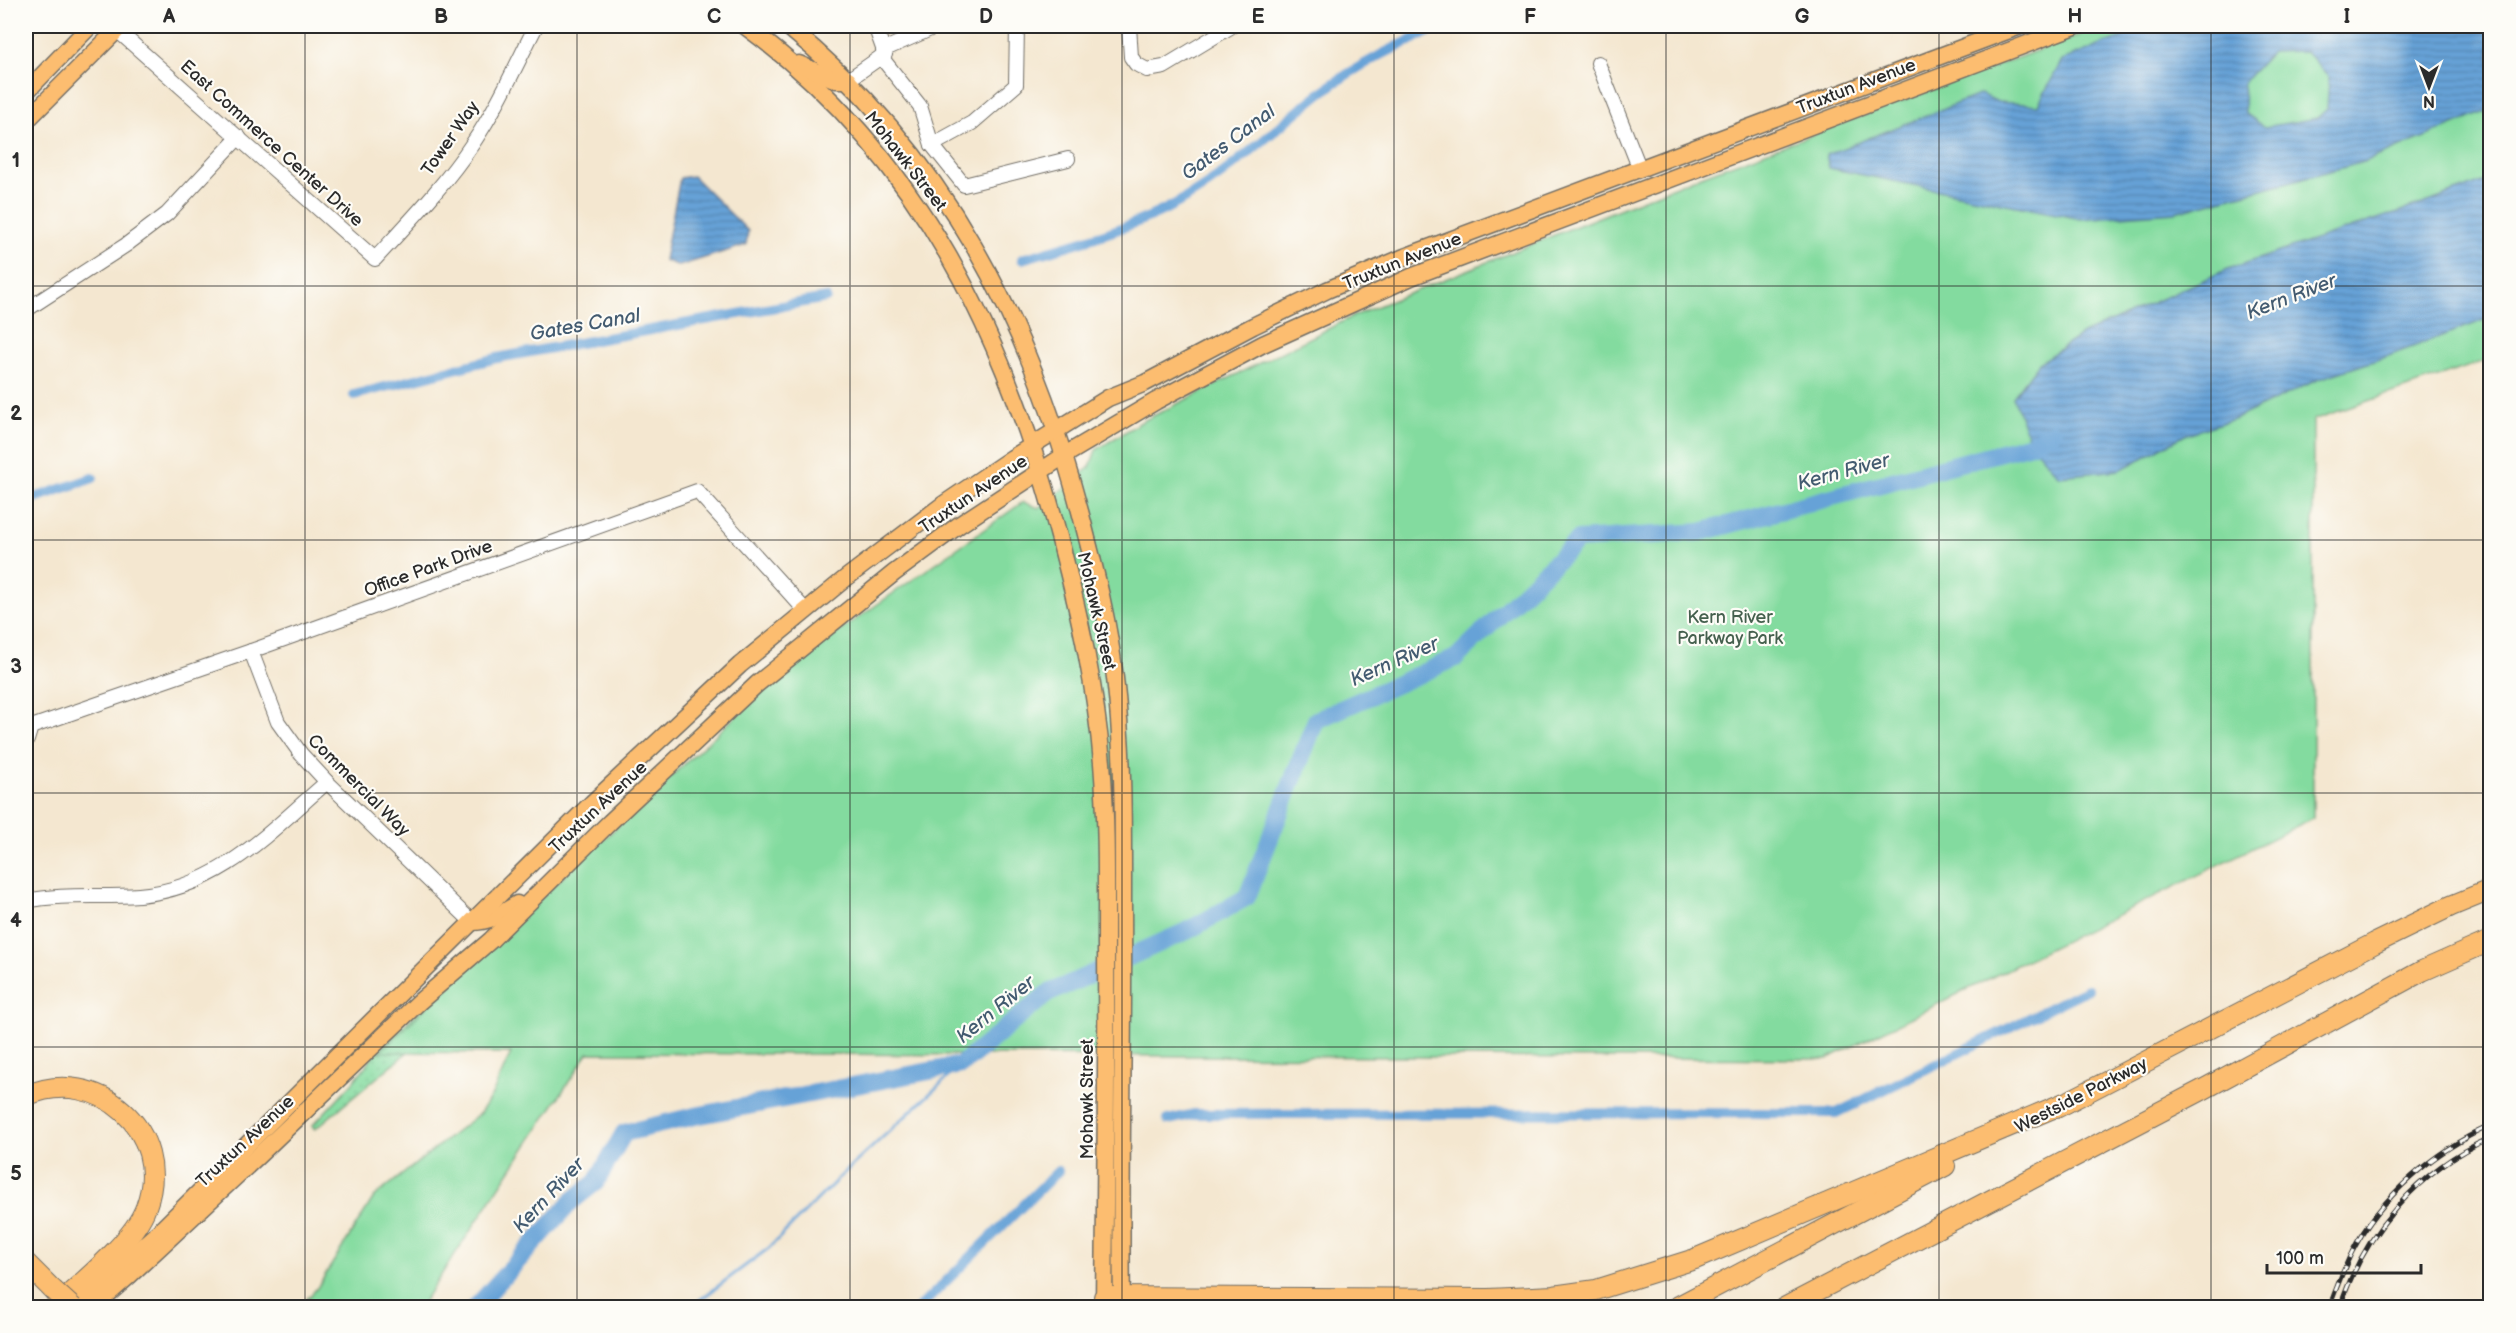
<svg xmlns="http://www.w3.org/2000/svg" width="2516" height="1333" font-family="'Balsamiq Sans',sans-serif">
	<defs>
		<pattern id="grass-dots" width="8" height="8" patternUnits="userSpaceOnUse" patternTransform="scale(1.5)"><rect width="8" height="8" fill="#83db9f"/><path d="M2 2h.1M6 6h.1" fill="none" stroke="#71bc89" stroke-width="1.8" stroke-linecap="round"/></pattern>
		<pattern id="water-rules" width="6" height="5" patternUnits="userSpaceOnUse" patternTransform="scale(1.5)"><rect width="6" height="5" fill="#66a2d7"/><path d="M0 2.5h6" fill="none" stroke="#5484af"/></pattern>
	</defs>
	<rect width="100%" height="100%" fill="#fdfcf7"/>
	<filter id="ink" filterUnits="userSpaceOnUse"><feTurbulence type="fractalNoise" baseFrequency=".0167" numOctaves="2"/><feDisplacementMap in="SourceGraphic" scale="12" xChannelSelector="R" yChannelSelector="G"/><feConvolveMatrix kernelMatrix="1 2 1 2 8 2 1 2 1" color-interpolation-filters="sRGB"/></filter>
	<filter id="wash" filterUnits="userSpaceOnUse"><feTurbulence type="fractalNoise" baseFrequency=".008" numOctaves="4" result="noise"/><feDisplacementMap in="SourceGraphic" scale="24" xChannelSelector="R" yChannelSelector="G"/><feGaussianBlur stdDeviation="1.35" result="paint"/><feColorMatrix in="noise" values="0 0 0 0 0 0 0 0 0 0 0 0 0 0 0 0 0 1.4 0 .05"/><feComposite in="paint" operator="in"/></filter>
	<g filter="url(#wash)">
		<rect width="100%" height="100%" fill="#f4e7d0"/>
		<!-- grass -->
		<polygon fill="url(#grass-dots)" stroke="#578365" stroke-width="1.5" points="433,997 416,1045 315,1129 312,1126 353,1082 378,1050"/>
		<!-- park -->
		<polygon fill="#83db9f" stroke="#578365" stroke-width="1.5" points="2103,26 2490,26 2490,359 2313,420 2313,818 1827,1059 588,1053 420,1307 299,1308 317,1288 374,1197 480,1113 491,1097 511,1053 380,1052 504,932 767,687 821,644 1023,502 1039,508 1090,467 1096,450 1141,422 1356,315 1696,178"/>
		<!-- water -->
		<g fill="url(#water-rules)" stroke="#486681" stroke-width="1.5" fill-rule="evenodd">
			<path d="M 2150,26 L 2490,26 L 2490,110 L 2364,162 L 2175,212 L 2081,219 L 1829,168 L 1826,155 L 1981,94 L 1998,102 L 2038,105 L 2062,60 ZM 2306,51 L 2329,77 L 2327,109 L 2317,118 L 2265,127 L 2245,113 L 2243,83 L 2272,52 Z"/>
			<polygon points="693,176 748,231 746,245 679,266 664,260 680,178"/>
			<polygon points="2490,179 2490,318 2383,358 2319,379 2237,418 2187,434 2120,470 2059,476 2031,444 2013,397 2040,362 2083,334 2228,269 2431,201"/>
		</g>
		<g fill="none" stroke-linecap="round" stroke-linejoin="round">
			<!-- stream -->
			<polyline stroke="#66a2d7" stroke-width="3" points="689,1308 769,1248 844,1173 961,1065"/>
			<!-- canal -->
			<g stroke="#66a2d7" stroke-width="10">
				<path d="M 1022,259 C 1070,245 1119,232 1164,210 C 1223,181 1270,132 1322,92 C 1358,64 1400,45 1441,26"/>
				<polyline points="354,395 497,358 826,298"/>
				<polyline points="26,501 93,478"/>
				<polyline points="1168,1120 1195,1114 1837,1113 2088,989"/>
				<polyline points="919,1308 1058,1171"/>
			</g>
			<!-- river -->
			<polyline stroke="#66a2d7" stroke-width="18" points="475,1308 572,1201 596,1182 624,1133 695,1116 961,1065 1047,994 1189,930 1247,897 1316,720 1456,658 1578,540 1701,532 2031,444 2053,432"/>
		</g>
	</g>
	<g filter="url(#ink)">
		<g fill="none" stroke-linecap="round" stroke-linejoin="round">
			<!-- minor casing -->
			<g stroke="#716d65" stroke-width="16">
				<g id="minor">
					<polyline points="1129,26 1131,57 1136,64 1147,70 1164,67 1232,26"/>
					<path d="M 117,30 L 375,259 C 409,222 445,185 473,143 C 498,106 516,65 536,26"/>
					<polyline points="883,50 937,26"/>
					<polyline points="881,57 920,106 932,145 964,185 1068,159"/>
					<polyline points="1598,63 1639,167"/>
					<polyline points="848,80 885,54 875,26"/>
					<polyline points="932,145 972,123 1016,85 1017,26"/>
					<polyline points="26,310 126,245 167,214 239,137"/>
					<polyline points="251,651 278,722 301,754 327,782 472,922"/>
					<polyline points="27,740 31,727 251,651 697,491 805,610"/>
					<path d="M 26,901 C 63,893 101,898 139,895 C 220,888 269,832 327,782"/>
				</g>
			</g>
			<!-- major casing -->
			<g stroke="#716d65" stroke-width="19">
				<g id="major">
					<path d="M 745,26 C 921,155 1007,339 1061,544 C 1080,617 1096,689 1102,763 C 1107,824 1106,884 1106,945 C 1107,1066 1105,1187 1104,1308"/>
					<path d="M 787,26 C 944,153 1030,323 1081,515 C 1095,569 1109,622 1115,678 C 1124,753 1123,830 1123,906 C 1124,1040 1120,1174 1122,1308"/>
					<polyline points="799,64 836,80 848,80"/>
					<polyline points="26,92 90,26"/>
					<polyline points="26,121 121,26"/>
					<path d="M 472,922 C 491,922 502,913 517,904"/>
					<polyline points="73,1308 163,1228 592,803 740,665 846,578 944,504 1012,458 1108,398 1145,383 1253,326 1327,290 1402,258 2020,26"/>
					<polyline points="92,1308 130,1275 259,1155 419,1002 491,940 610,822 757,684 894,573 959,525 1065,455 1156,401 1263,344 1411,277 2075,26"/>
				</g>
			</g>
			<!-- highway casing -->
			<g stroke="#716d65" stroke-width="22">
				<g id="highway">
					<path d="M 26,1096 C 97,1064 174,1132 146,1207 C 134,1241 81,1283 54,1308"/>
					<polyline points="2056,1108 2375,943 2451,906 2490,890"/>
					<polyline points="26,1263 53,1290"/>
					<polyline points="1104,1297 1488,1299 1553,1296 1596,1290 1695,1259 2067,1102"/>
					<polyline points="1675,1308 1945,1166"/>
					<polyline points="1784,1308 2204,1089 2422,971 2490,941"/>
				</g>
			</g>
			<!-- minor -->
			<use href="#minor" stroke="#fff" stroke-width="14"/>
			<!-- major -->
			<use href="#major" stroke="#fcbd6f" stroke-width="16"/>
			<!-- highway -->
			<use href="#highway" stroke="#fcbd6f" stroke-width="20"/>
			<!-- rail casing -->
			<g stroke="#2b2b2b" stroke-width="5">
				<g id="rail">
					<path d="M 2329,1308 C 2336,1289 2343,1270 2352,1252 C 2380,1197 2435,1150 2490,1126"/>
					<path d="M 2340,1308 C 2363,1234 2419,1169 2490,1138"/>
				</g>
			</g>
			<!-- rail -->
			<use href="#rail" stroke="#fdfcf7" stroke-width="3" stroke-dasharray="9" stroke-linecap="butt"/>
			<!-- highway-bridge casing -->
			<g stroke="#716d65" stroke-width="22" stroke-linecap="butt">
				<polyline id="highway-bridge" points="53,1290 73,1308"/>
			</g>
			<!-- highway-bridge -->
			<use href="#highway-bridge" stroke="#fcbd6f" stroke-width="20"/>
		</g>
	</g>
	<!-- grid -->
	<path fill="none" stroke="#2b2b2b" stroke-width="1.5" stroke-opacity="0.55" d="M 305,26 L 305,1308M 577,26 L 577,1308M 850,26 L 850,1308M 1122,26 L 1122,1308M 1394,26 L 1394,1308M 1666,26 L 1666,1308M 1939,26 L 1939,1308M 2211,26 L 2211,1308M 26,286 L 2490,286M 26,540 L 2490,540M 26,793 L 2490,793M 26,1047 L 2490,1047"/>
	<g text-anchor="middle" stroke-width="4.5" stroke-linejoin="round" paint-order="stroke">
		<!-- street labels -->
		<g font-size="18" fill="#2b2b2b" stroke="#fdfcf7">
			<text transform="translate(1856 86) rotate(-21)" y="6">Truxtun Avenue</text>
			<text transform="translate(450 138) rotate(-55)" y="6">Tower Way</text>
			<text transform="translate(272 143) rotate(42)" y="6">East Commerce Center Drive</text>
			<text transform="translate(906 161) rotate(52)" y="6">Mohawk Street</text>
			<text transform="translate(1402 261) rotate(-22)" y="6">Truxtun Avenue</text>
			<text transform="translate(973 494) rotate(-34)" y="6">Truxtun Avenue</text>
			<text transform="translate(428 568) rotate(-20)" y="6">Office Park Drive</text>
			<text transform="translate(1097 611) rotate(77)" y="6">Mohawk Street</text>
			<text transform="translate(359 785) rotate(45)" y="6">Commercial Way</text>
			<text transform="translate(598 807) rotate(-43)" y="6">Truxtun Avenue</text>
			<text transform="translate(2081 1095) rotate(-27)" y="6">Westside Parkway</text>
			<text transform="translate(1087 1099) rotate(-90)" y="6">Mohawk Street</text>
			<text transform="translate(245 1141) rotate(-43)" y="6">Truxtun Avenue</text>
		</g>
		<!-- park labels -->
		<g font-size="18" fill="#45604e" stroke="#fdfcf7">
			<text x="1730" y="623">Kern River<tspan x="1730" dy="21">Parkway Park</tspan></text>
		</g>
		<!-- water labels -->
		<g font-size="20" font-style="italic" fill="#435b70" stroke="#fdfcf7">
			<text transform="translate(1228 142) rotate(-37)" y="7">Gates Canal</text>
			<text transform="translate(2291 296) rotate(-21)" y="7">Kern River</text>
			<text transform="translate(585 324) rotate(-10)" y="7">Gates Canal</text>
			<text transform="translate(1843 471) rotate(-15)" y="7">Kern River</text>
			<text transform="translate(1394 661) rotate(-24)" y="7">Kern River</text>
			<text transform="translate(995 1009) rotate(-39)" y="7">Kern River</text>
			<text transform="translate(548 1195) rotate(-47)" y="7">Kern River</text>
		</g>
	</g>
	<!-- margin -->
	<rect width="2516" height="1333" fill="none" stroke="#fdfcf7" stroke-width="66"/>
	<!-- north arrow -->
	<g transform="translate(2429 87) rotate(180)" stroke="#fdfcf7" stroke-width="4.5" paint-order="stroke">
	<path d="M0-4.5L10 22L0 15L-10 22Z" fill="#2b2b2b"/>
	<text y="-9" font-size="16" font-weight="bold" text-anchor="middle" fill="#2b2b2b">N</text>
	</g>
	<!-- scale -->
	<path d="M2267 1264v9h154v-9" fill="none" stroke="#2b2b2b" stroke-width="3"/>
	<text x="2276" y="1264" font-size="18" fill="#2b2b2b" stroke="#fdfcf7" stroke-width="4.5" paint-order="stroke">100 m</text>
	<rect x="33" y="33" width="2450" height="1267" fill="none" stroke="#2b2b2b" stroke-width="2"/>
	<g font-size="20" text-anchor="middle" font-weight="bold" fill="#2b2b2b">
		<text x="169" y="23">A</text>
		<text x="441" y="23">B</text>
		<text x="714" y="23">C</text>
		<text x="986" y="23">D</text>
		<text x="1258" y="23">E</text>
		<text x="1530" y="23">F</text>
		<text x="1802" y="23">G</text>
		<text x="2075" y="23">H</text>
		<text x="2347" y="23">I</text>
		<text x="16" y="167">1</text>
		<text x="16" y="420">2</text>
		<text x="16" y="673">3</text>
		<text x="16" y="927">4</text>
		<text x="16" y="1180">5</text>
	</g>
</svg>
